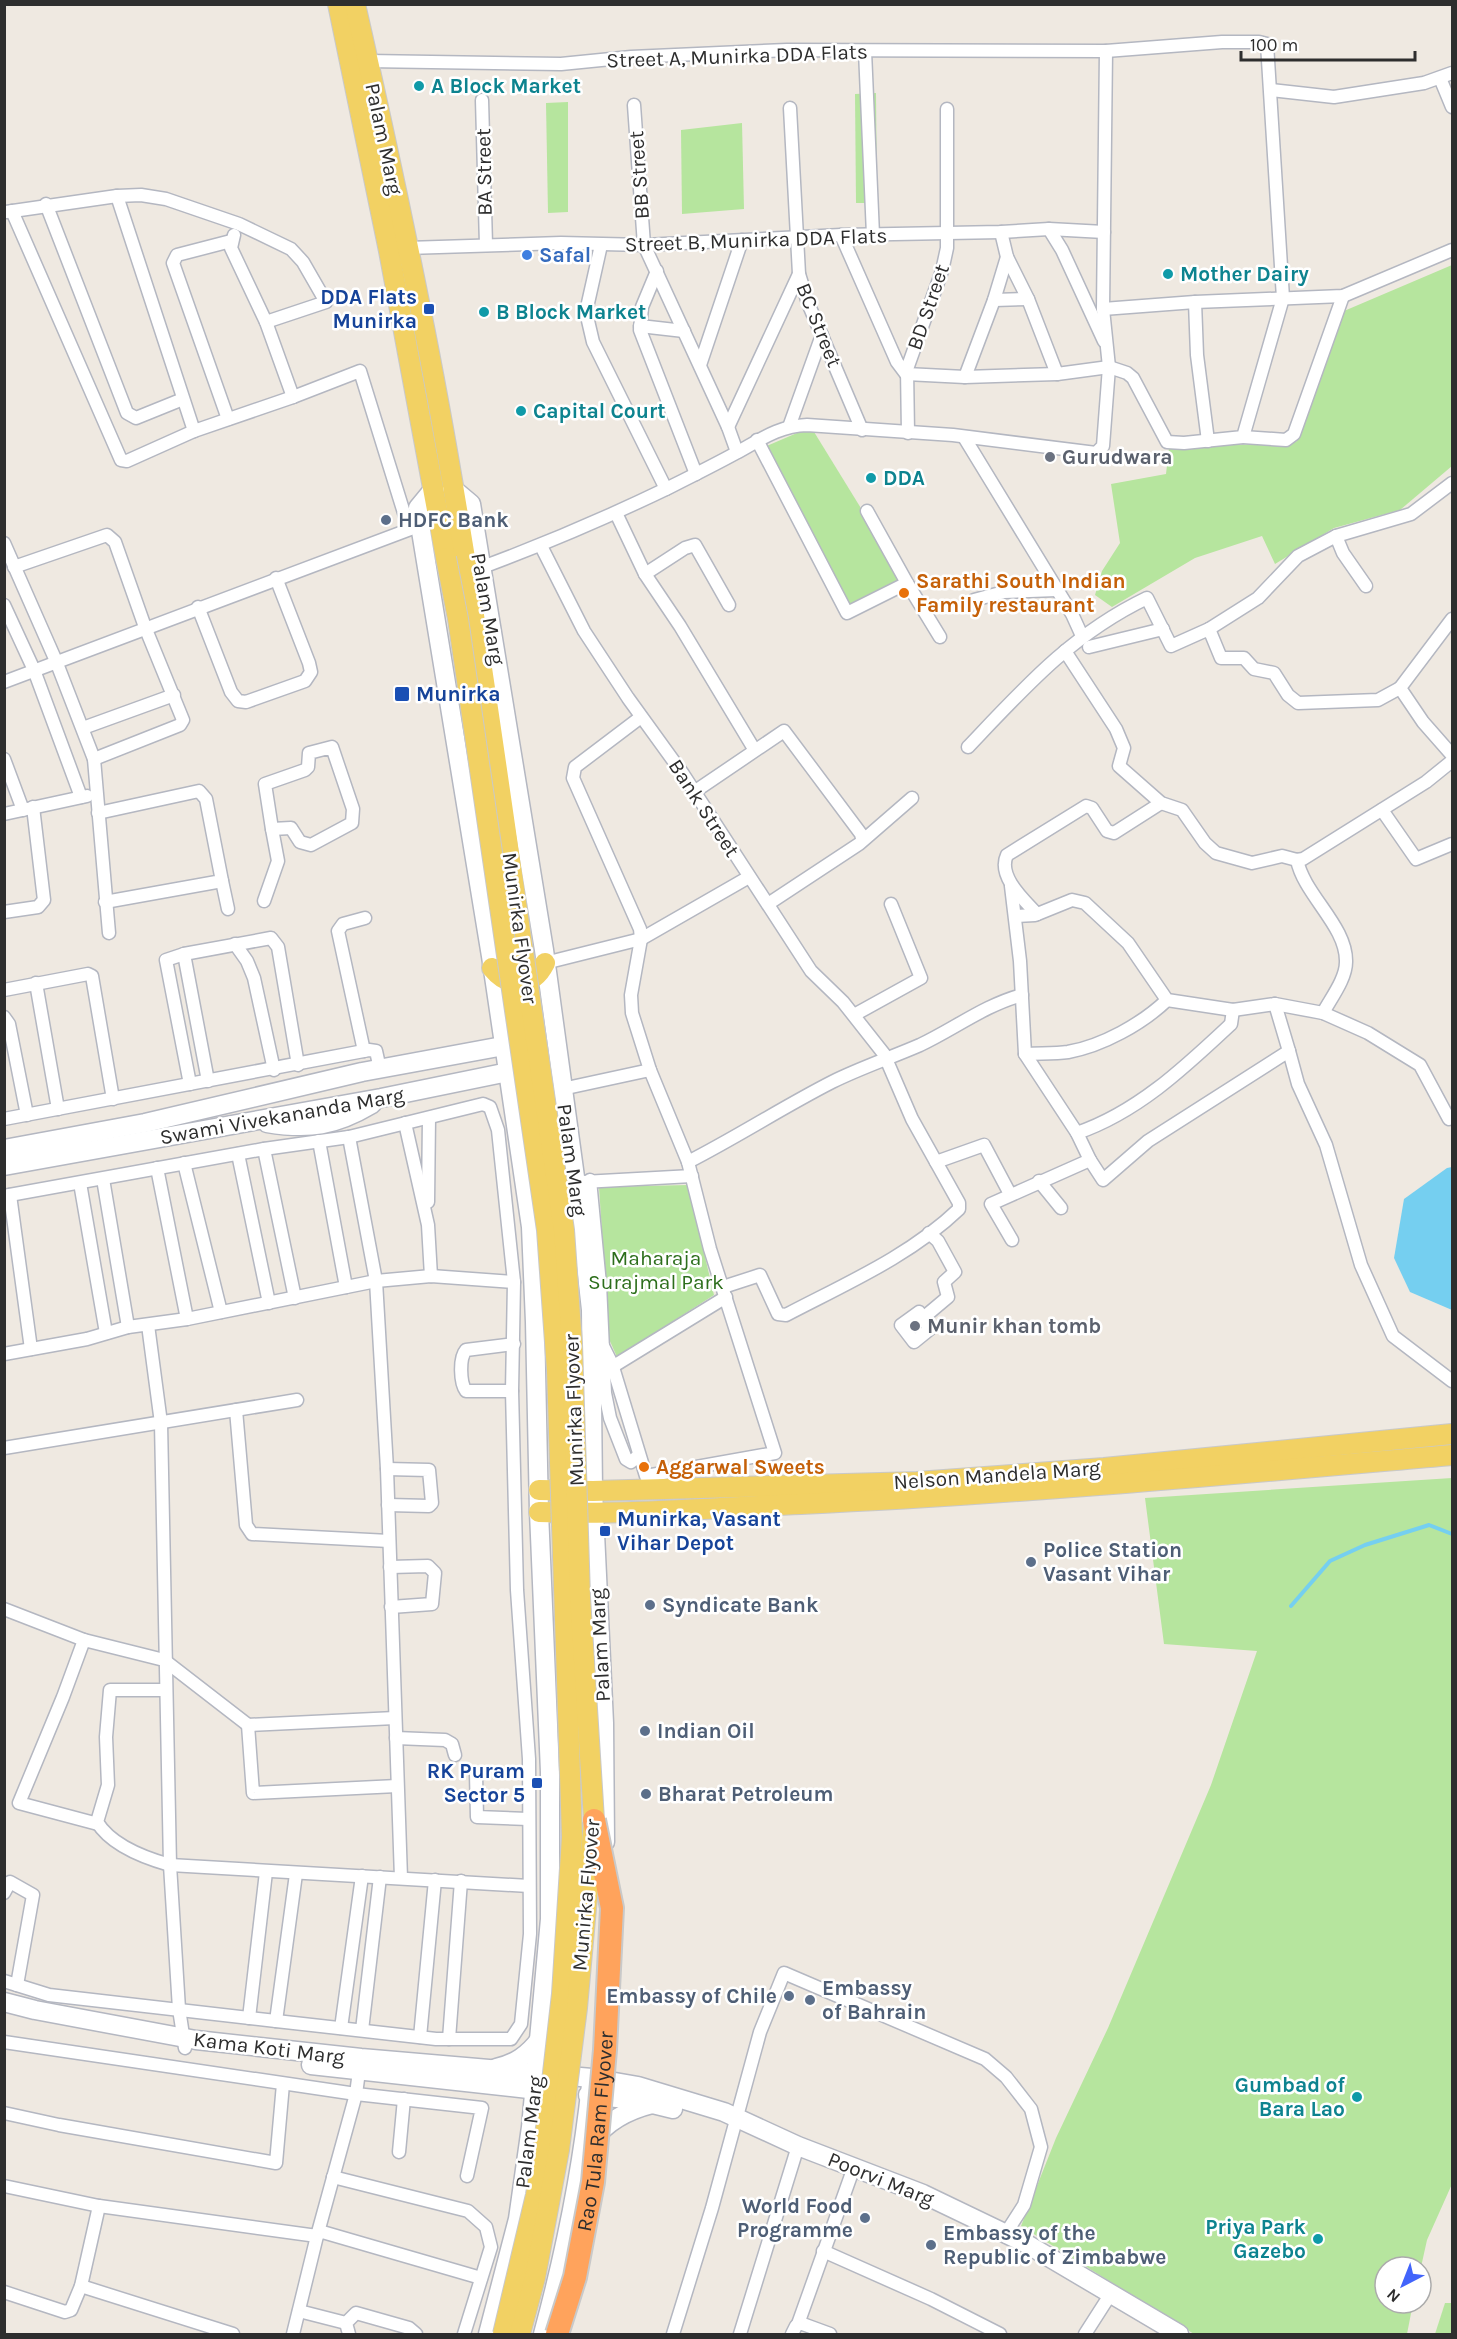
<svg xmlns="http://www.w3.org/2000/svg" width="1457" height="2339" font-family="Karla,sans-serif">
	<rect width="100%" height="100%" fill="#efe9e1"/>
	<!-- green -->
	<g fill="#b6e59e">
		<polygon points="876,93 877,203 856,203 855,94"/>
		<polygon points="568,102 568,212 548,213 546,103"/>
		<polygon points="742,123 744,209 682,214 681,130"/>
		<polygon points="1452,265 1452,466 1400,510 1334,528 1275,564 1262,536 1195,558 1112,607 1095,595 1102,571 1120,543 1111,484 1166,474 1169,448 1296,442 1344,311"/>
		<polygon points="811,427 907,583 847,613 762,448"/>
		<polygon points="688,1185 714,1295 617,1357 609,1339 599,1187"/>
		<polygon points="1452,1478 1452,2184 1427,2240 1421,2267 1385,2267 1385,2303 1413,2303 1407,2334 1194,2334 1021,2226 1056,2138 1108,2028 1211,1785 1257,1651 1164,1644 1145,1498"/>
		<polygon points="1445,2303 1452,2303 1452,2334 1435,2334"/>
	</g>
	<!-- water -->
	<polygon fill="#75cff0" points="1452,1167 1452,1310 1410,1292 1394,1258 1404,1199 1447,1168"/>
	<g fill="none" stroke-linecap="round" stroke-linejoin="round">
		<!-- stream -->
		<polyline stroke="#75cff0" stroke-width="4" points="1291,1606 1330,1561 1365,1545 1429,1525 1452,1534"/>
		<!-- street casing -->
		<g stroke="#b4b7c1" stroke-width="15">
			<g id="street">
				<polyline points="865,51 873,235"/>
				<polyline points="368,61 561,64 631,57 787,50 1106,51 1222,42 1259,42 1267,44 1283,298 1243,437 1184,443 1167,442 1133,378 1127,373 1109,367 1057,374 965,377 906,374 897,362 841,235"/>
				<polyline points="1440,78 1452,107"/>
				<polyline points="1271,90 1334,97 1424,83 1452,73"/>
				<polyline points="482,100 486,245"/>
				<polyline points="634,105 644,245 728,427 737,452"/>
				<polyline points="790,108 799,274 808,303 862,430"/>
				<polyline points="117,196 194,431"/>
				<polyline points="46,204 127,413 136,418 183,399"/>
				<polyline points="12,211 121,460 127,461 194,431 293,397 360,371 409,529"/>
				<polyline points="6,212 117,196 141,195 166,199 239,224 291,249 303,262 326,302 266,322"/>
				<polyline points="1049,229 1062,250 1104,341"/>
				<polyline points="234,235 231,248 266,322 293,397"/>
				<polyline points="601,245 586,312 593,342 666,489"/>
				<polyline points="407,248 561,243 644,245 841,235 1001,232 1049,229 1104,232"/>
				<polyline points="1007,257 1028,299 1057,374"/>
				<polyline points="657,271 642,307 640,330 696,474"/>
				<polyline points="994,300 1028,299"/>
				<polyline points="1195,302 1197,355 1208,441"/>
				<polyline points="1103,309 1195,302 1343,296 1452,250"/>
				<polyline points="640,326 684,331"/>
				<polyline points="700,365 742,240"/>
				<polyline points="965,377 994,300 1007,257 1001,232"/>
				<polyline points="228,419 173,263 177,255 231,241"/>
				<polyline points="728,427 799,274"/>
				<polyline points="789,427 822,335"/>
				<polyline points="908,433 907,369 942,271 947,248 947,109"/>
				<polyline points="964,437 1072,614 1082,636"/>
				<polyline points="1243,437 1286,440 1294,434 1343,296"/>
				<polyline points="757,440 847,613 907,583"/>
				<polyline points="867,511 907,583 940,637"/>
				<polyline points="616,513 645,574 680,626 754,749"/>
				<polyline points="1336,536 1343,553 1366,586"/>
				<polyline points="4,543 56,661 94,759 109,933"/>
				<path d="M 541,546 L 584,631 L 628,698 L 683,774 L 811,971 L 843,1002 L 884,1054 L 912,1119 L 959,1203 L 959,1209 C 910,1256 845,1284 786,1315 L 778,1314 L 760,1275 L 723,1287"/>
				<polyline points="14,567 107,535 115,542 145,627 183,720 180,725 94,759"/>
				<path d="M 480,568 C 545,544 608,517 670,487 C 692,476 714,465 736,453 C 760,440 778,426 807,425 L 953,435 L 1096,453 L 1103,446 L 1109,367 L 1103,309 L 1106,51"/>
				<polyline points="645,574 685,548 695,545 729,605"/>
				<polyline points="974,600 1004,592 1057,590"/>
				<polyline points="4,605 34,670 81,797"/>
				<polyline points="198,607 231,692 238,701 246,702 305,681 311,672 309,663 276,578"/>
				<polyline points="1452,619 1400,688 1423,722 1452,755"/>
				<polyline points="1209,629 1258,598 1298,556 1336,536 1411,514 1452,483"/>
				<polyline points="1089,647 1163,629"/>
				<polyline points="1065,651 1116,729 1124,748 1119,766 1161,803 1182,810 1205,843 1216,853 1252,863 1282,856 1297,860 1303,859 1426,782 1452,761"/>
				<polyline points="4,682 416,527"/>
				<polyline points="83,728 174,695"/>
				<polygon points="332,747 353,809 352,823 311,845 300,842 291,828 272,829 265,784 305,770 308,767 309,753"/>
				<path d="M 968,747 C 1025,687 1072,634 1147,598 L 1171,646 L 1209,629 L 1221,658 L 1244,658 L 1254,669 L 1274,673 L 1288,695 L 1298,703 L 1378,700 L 1400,688"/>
				<polyline points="4,759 23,810"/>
				<polyline points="694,792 784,731 861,834 862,838"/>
				<polyline points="1382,810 1416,859 1452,844"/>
				<polyline points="98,813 199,791 206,799 222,881 105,902"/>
				<polyline points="4,814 87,796"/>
				<path d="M 1297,860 C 1304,895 1347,926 1346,962 C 1346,979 1331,998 1323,1013"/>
				<polyline points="222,881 228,909"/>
				<polyline points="1011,886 1020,961 1025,1054 1077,1133 1090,1160"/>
				<polyline points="264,901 278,861 272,829"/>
				<polyline points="768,904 859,844 912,798"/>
				<polyline points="4,912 38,907 44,900 33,807"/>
				<path d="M 1037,914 C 1024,900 997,876 1007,855 L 1086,806 L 1092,808 L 1107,831 L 1114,833 L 1161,803"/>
				<polyline points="1016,916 1035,915 1072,900 1085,903 1128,943 1167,1000 1233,1010 1275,1004 1323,1013 1368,1033 1420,1065 1449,1119"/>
				<polyline points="235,944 247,961 254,978 274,1070"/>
				<polyline points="184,954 208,1081"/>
				<polyline points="545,963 641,939 749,877"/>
				<polyline points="36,983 58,1109"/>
				<polyline points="4,990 88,974 92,976 113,1099"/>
				<polyline points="1275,1004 1289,1051"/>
				<polyline points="854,1015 921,978 891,904"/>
				<polyline points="4,1017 9,1024 27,1115"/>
				<polyline points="364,1051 338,931 343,924 365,918"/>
				<path d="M 1025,1054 C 1039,1053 1054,1054 1068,1052 C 1102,1046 1142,1024 1167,1000"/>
				<polyline points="190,1084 166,960 184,954 271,938 278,947 298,1065"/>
				<polyline points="562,1089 650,1070"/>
				<polyline points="4,1119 369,1050 376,1051 380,1069"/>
				<polyline points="405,1123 428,1225 431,1276"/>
				<path d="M 1077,1133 C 1138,1112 1185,1067 1231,1024 L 1233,1010"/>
				<polyline points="349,1137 376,1281 387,1469 401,1878"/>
				<polyline points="319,1141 346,1287"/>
				<polyline points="264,1149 295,1298"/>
				<polyline points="238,1154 269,1303"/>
				<path d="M 688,1162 C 737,1137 783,1107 832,1082 C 860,1068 890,1058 920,1045 C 954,1029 985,1005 1022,995"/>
				<polyline points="936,1162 984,1145 1010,1194"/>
				<polyline points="184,1163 221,1312"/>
				<polyline points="157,1168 187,1319"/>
				<polyline points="103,1179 128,1327"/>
				<polyline points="590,1180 600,1284 605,1393 610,1418 626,1459 631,1462 639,1455"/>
				<polyline points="1039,1181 1061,1208"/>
				<polyline points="583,1182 692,1176"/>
				<polyline points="80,1183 106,1333"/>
				<polyline points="10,1195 31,1349"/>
				<polyline points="4,1196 264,1149 349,1137 483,1104 490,1107 498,1130 514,1282 512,1391 517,1590 529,1759 530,1934 521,2024 511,2039 436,2039 276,2021 49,1995 4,1981"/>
				<polyline points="428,1202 429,1118"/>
				<polyline points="1012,1240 991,1204 1090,1160 1103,1180 1148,1141 1289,1051 1298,1084 1326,1145 1361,1265 1393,1336 1452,1381"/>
				<polygon points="919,1312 930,1329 914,1342 901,1325"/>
				<polyline points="923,1318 948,1297 944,1282 955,1272 938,1241 929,1233"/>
				<polyline points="148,1325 161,1423 170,1865 179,2009 185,2048"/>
				<polyline points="603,1346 612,1364 646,1476 775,1453 710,1249 688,1162 650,1070 632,1013 631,995 641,939 640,929 573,778 575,767 641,717"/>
				<polyline points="4,1354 87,1339 128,1327 187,1319 376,1281 431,1276 514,1282"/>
				<polyline points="612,1367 726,1297"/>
				<path d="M 512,1391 L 466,1391 C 460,1383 459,1358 466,1350 L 514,1344"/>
				<polyline points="236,1410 246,1525 252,1534 389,1541"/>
				<polyline points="4,1448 297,1400"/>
				<polyline points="387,1469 429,1470 432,1503 429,1506 388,1505"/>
				<polyline points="390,1567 428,1566 435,1573 432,1604 391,1607"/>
				<polyline points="4,1609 84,1640"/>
				<path d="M 165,1690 L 110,1690 L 106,1737 L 108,1785 L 97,1822 C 111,1845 145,1858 170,1865 L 529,1886"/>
				<polyline points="248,1725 253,1793 397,1786"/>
				<polyline points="396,1738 445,1740 452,1744 455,1755"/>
				<polyline points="476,1774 477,1817 528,1819"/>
				<polyline points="98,1824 19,1803 63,1697 84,1640 164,1660 248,1725 395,1718"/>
				<polyline points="4,1893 10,1882 33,1895 17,1985"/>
				<polyline points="249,2018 266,1872"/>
				<polyline points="276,2021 296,1874"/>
				<polyline points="341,2028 362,1876"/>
				<polyline points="362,2030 380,1877"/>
				<polyline points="420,2037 435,1880"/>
				<polyline points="449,2039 461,1881"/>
				<polyline points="4,2042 356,2094 482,2108 467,2176"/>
				<polyline points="4,2113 59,2125 276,2163 283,2084"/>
				<polyline points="399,2152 404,2099"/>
				<polyline points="333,2177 468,2211 486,2227 491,2247 464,2334"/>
				<polyline points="4,2186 99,2206 317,2236 356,2094 360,2064"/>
				<polyline points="319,2231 481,2278"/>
				<polyline points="823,2251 931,2299 1000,2334"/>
				<polyline points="81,2286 233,2334"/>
				<polyline points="4,2292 65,2312 71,2310 81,2286 99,2206"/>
				<polyline points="299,2311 346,2323"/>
				<polyline points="798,2324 854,2167"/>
				<polyline points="293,2334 317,2236"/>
				<polyline points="349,2334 346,2323 356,2313 409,2328 416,2334"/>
				<polyline points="673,2334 712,2208 760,2032 784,1973 985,2059 1006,2077 1031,2109 1041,2147 1024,2205 1006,2233"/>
				<polyline points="740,2334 798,2146"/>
				<polyline points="792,2334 796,2326 800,2323 830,2334"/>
				<polyline points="1085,2334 1110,2295"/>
			</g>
		</g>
		<!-- secondary casing -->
		<g stroke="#b4b7c1" stroke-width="21">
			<g id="secondary">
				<polyline points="452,488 471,504 544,950 581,1221 591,1310 593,1491 604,1723 605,1842"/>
				<polyline points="432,491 418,508 420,525 491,956 531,1227 535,1322 539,1512 550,1772 550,1919 531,2127 518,2219 488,2334"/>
				<path d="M 267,1123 C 309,1130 335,1126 372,1104"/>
				<polyline points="4,1149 145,1123 362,1072 514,1044"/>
				<polyline points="4,1166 381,1098 518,1070"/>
				<polyline points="4,2002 35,2010 196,2040 361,2058 592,2078 638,2086 724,2112 798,2146 923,2194 1025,2243 1179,2334"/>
				<polyline points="311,2065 546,2091"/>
				<path d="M 496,2068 C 515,2064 528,2055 540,2039"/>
				<polyline points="588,2095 636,2100 673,2109"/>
				<path d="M 593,2140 C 608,2120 628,2110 652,2104"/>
				<path d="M 543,2334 C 565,2253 582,2169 591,2085"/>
			</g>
		</g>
		<!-- primary casing -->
		<g stroke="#c9c9c9" stroke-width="22">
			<g id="primary">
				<polyline points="338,4 389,251 446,558"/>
				<path d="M 355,4 C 378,105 400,206 420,307 C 463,520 492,736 523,951"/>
				<path d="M 492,968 C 509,989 533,987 545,963"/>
				<polyline points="539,1490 593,1491 917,1482 1104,1468 1452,1434"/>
				<path d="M 539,1512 C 626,1515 714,1508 801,1504 C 1019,1494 1235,1474 1452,1455"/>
			</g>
		</g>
		<!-- street -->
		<use href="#street" stroke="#fff" stroke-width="12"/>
		<!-- secondary -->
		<use href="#secondary" stroke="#fff" stroke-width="18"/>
		<!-- primary -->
		<use href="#primary" stroke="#f2d163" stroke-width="20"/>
		<!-- primary-bridge casing -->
		<g stroke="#c9c9c9" stroke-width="22" stroke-linecap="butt">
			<g id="primary-bridge">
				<polyline points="446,558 458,619 547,1230 557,1370 572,1837 562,1994 549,2108 536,2195 503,2334"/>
				<polyline points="520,2334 535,2278 559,2150 577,2008 594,1820 580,1597 572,1344 564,1230 523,951"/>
			</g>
		</g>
		<!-- highway-bridge casing -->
		<g stroke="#c9c9c9" stroke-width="26" stroke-linecap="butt">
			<g id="highway-bridge">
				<path id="s1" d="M 557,2334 L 575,2277 L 593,2182 L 605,2050 L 612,1908 L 594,1820"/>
			</g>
		</g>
		<!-- primary-bridge -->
		<use href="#primary-bridge" stroke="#f2d163" stroke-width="20"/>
		<!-- highway-bridge -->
		<use href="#highway-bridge" stroke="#ffa35c" stroke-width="22"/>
	</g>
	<!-- markers -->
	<g fill="#0f9aa8" stroke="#fff" stroke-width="2">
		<circle cx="419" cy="86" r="6"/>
		<circle cx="1168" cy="274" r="6"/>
		<circle cx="484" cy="312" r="6"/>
		<circle cx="521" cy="411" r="6"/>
		<circle cx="871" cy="478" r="6"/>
		<circle cx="1357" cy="2097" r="6"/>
		<circle cx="1318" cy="2239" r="6"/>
	</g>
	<circle fill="#3f7fe0" stroke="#fff" stroke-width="2" cx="527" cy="255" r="6"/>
	<g fill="#1a4fb4" stroke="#fff" stroke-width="2">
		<rect x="423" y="303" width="12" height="12" rx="3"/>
		<rect x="394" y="686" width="16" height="16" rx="3"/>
		<rect x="599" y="1525" width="12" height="12" rx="3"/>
		<rect x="531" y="1777" width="12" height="12" rx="3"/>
	</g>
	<g fill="#6b7280" stroke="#fff" stroke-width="2">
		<circle cx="1050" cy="457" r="6"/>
		<circle cx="915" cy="1326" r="6"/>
	</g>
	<g fill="#5c6f8a" stroke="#fff" stroke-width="2">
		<circle cx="386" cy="520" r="6"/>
		<circle cx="1031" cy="1562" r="6"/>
		<circle cx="650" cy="1605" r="6"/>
		<circle cx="645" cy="1731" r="6"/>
		<circle cx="646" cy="1794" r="6"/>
		<circle cx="789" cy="1996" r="6"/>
		<circle cx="810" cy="2000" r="6"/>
		<circle cx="865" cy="2218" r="6"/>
		<circle cx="931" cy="2245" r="6"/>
	</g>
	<g fill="#e8710a" stroke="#fff" stroke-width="2">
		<circle cx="904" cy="593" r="6"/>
		<circle cx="644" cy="1467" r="6"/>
	</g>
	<g text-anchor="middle" stroke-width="5" stroke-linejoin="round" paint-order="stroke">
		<!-- street labels -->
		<g font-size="21" fill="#2e2e2e" stroke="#fff">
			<text transform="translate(737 56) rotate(-2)" y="7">Street A, Munirka DDA Flats</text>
			<text transform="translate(384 139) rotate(78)" y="7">Palam Marg</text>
			<text transform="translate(484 172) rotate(-91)" y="7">BA Street</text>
			<text transform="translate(639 175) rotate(-94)" y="7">BB Street</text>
			<text transform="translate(756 240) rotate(-2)" y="7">Street B, Munirka DDA Flats</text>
			<text transform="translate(928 307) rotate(-71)" y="7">BD Street</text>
			<text transform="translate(819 325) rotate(68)" y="7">BC Street</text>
			<text transform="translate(488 609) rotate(80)" y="7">Palam Marg</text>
			<text transform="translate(704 808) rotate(57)" y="7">Bank Street</text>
			<text transform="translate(520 928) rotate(82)" y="7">Munirka Flyover</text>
			<text transform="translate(282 1116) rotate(-10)" y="7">Swami Vivekananda Marg</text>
			<text transform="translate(572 1160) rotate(82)" y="7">Palam Marg</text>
			<text transform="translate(574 1410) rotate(-92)" y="7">Munirka Flyover</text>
			<text transform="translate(997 1475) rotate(-4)" y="7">Nelson Mandela Marg</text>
			<text transform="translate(600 1645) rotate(-93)" y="7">Palam Marg</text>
			<text transform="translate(586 1895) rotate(-85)" y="7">Munirka Flyover</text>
			<text transform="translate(269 2048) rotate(7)" y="7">Kama Koti Marg</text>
			<text transform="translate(529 2132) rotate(-83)" y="7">Palam Marg</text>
			<text dy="7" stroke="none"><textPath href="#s1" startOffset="207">Rao Tula Ram Flyover</textPath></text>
			<text transform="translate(881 2179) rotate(22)" y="7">Poorvi Marg</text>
		</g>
		<!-- culture labels -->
		<g font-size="21" font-weight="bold" fill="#0d838f" stroke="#fff" text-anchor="start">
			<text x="431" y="93">A Block Market</text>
			<text x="1180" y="281">Mother Dairy</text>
			<text x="496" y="319">B Block Market</text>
			<text x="533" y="418">Capital Court</text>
			<text x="883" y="485">DDA</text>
			<text x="1345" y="2092" text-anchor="end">Gumbad of<tspan x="1345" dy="24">Bara Lao</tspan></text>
			<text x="1306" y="2234" text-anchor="end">Priya Park<tspan x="1306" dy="24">Gazebo</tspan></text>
		</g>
		<!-- shop labels -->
		<g font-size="21" font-weight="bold" fill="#366cbe" stroke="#fff" text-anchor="start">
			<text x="539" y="262">Safal</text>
		</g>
		<!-- transit labels -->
		<g font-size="21" font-weight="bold" fill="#164399" stroke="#fff" text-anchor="end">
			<text x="417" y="304">DDA Flats<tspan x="417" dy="24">Munirka</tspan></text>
			<text x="416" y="701" text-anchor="start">Munirka</text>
			<text x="617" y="1526" text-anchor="start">Munirka, Vasant<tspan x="617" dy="24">Vihar Depot</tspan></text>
			<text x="525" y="1778">RK Puram<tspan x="525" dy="24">Sector 5</tspan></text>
		</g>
		<!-- worship labels -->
		<g font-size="21" font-weight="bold" fill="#5b616d" stroke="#fff" text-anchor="start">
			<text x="1062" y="464">Gurudwara</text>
			<text x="927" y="1333">Munir khan tomb</text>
		</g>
		<!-- service labels -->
		<g font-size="21" font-weight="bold" fill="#4e5e75" stroke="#fff" text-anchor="start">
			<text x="398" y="527">HDFC Bank</text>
			<text x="1043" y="1557">Police Station<tspan x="1043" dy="24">Vasant Vihar</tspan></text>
			<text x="662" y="1612">Syndicate Bank</text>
			<text x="657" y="1738">Indian Oil</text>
			<text x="658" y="1801">Bharat Petroleum</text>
			<text x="822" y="1995">Embassy<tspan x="822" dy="24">of Bahrain</tspan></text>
			<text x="777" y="2003" text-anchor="end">Embassy of Chile</text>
			<text x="853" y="2213" text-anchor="end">World Food<tspan x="853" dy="24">Programme</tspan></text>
			<text x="943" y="2240">Embassy of the<tspan x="943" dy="24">Republic of Zimbabwe</tspan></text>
		</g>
		<!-- food labels -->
		<g font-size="21" font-weight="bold" fill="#c56008" stroke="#fff" text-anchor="start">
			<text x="916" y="588">Sarathi South Indian<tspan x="916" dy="24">Family restaurant</tspan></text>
			<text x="656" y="1474">Aggarwal Sweets</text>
		</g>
		<!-- park labels -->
		<g font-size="21" fill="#2c6e1b" stroke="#fff">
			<text x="656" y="1265">Maharaja<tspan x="656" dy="24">Surajmal Park</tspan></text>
		</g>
	</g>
	<!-- border -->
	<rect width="1457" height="2339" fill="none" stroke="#2e2e2e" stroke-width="12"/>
	<!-- north arrow -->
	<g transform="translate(1403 2285) rotate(222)"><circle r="28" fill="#ffffff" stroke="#ababab" stroke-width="1.5"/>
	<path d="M0-4.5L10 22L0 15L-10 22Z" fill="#4264fb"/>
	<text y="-9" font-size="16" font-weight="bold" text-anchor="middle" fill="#2e2e2e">N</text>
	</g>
	<!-- scale -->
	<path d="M1241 51v9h174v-9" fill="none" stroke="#2e2e2e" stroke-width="3"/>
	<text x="1250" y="51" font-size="18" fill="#2e2e2e" stroke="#ffffff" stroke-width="4.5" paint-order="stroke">100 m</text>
</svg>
